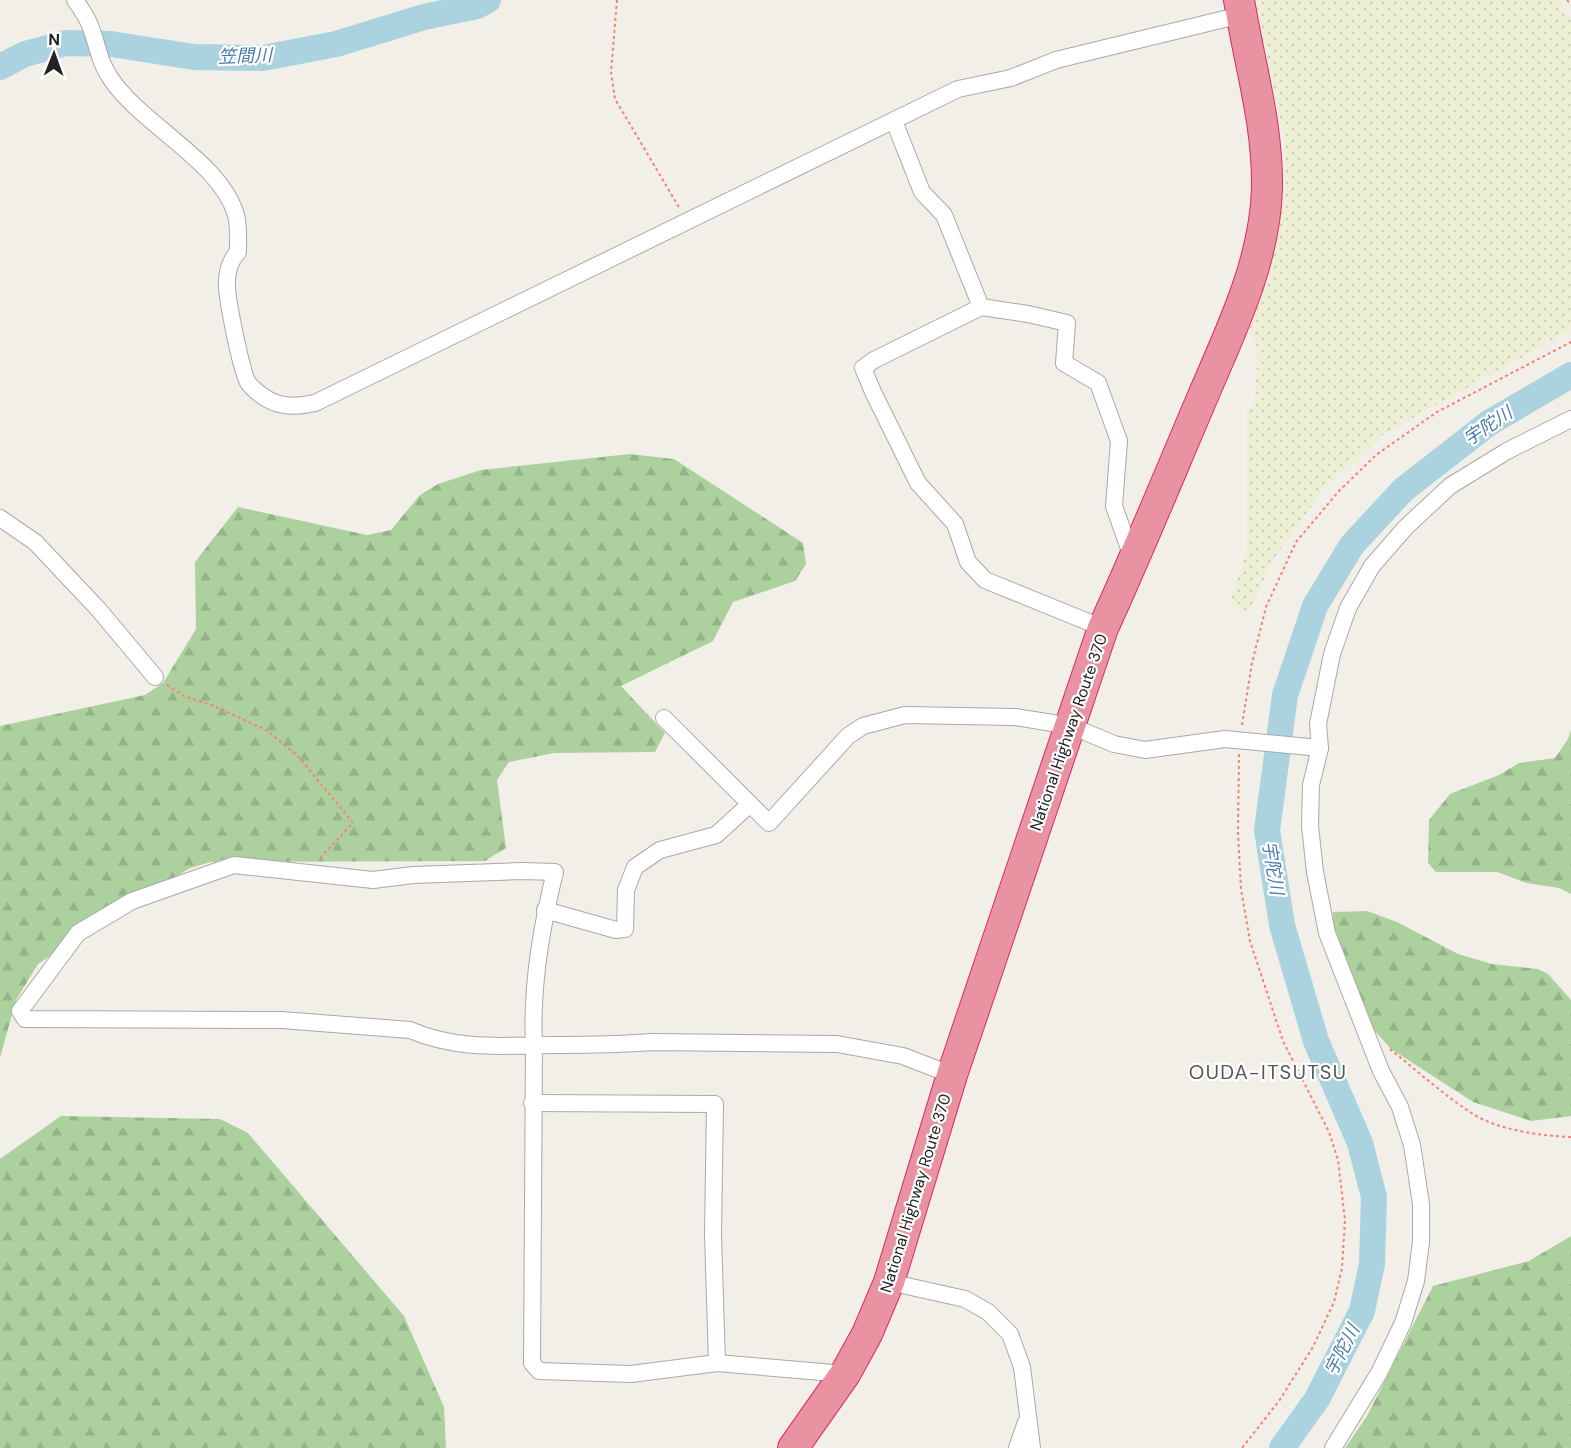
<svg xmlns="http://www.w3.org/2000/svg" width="1571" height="1448" font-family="'DM Sans','Noto Sans JP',sans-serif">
	<defs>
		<pattern id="farmland-dots" width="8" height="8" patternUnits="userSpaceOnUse" patternTransform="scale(1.5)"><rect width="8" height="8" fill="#eef0d5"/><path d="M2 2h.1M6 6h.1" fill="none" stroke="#ccceb7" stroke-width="1.8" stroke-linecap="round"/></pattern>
		<pattern id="forest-firs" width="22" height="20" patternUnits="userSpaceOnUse" patternTransform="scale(1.5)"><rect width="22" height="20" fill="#add19e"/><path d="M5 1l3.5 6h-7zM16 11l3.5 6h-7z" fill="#95b388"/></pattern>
	</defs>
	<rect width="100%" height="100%" fill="#f2efe9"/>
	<!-- farmland -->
	<polygon fill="url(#farmland-dots)" points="1255,0 1559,0 1571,19 1571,330 1384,434 1322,492 1272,561 1249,613 1230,603 1247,551 1247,407 1254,408 1258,351 1249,330 1269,275 1285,189 1284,139"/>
	<!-- forest -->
	<g fill="url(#forest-firs)">
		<polygon points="630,454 674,459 803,543 806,564 795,581 733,602 713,641 621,686 665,733 655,752 554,753 509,762 497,780 506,848 485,861 211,862 190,868 38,964 16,1000 0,1058 0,726 145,695 163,683 196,629 195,562 238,507 367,535 391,530 420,495 438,484 481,470"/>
		<polygon points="1571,730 1571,894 1559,888 1527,883 1497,872 1436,872 1428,863 1429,820 1450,794 1499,775 1519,763 1555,758 1568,739"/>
		<polygon points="1367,911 1397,922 1458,954 1492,964 1538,969 1548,974 1571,1000 1571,1116 1531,1121 1473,1102 1391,1049 1372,1028 1332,930 1333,912"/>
		<polygon points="61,1116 220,1119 248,1133 404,1316 444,1407 446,1448 0,1448 0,1159"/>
		<polygon points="1571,1236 1571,1448 1345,1448 1367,1416 1433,1286 1529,1261"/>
	</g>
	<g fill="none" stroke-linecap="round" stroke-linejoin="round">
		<!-- river -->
		<g stroke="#aad3df" stroke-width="26">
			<polyline points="0,67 25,54 66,43 111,44 194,57 263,58 336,44 424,17 477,6 488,0"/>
			<polyline points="1282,1448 1317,1399 1362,1311 1372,1264 1374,1197 1360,1143 1316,1041 1282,925 1267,830 1285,695 1315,606 1352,545 1403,490 1489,423 1571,375"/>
		</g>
		<!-- street casing -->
		<g stroke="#a9a9a9" stroke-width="18">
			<g id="street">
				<path d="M 75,0 C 81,9 88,18 91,28 C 98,46 99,62 111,79 C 142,125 221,162 236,215 C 239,226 238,241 238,252 C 230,260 226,274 227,286 C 227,299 242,376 249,384 C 269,406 288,409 315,403 L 958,89 L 1011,78 L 1056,60 L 1241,15"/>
				<polyline points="894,121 922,192 944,215 981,307"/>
				<polyline points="0,518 35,542 99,610 155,677"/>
				<polyline points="1103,628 985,580 968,562 955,524 918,483 873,392 863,368 874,360 981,307 1028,314 1067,323 1064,363 1098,383 1119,441 1114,506 1133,560"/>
				<polyline points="664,718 769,823 848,736 863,726 905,715 1015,717 1071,726 1114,744 1145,750 1225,739 1320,748"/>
				<polyline points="545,910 616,930 625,929 626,890 635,867 660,850 716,835 750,804"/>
				<polyline points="532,1103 715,1104 713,1234 717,1363"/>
				<polyline points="889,1282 965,1299 988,1312 1010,1334 1022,1367 1032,1448"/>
				<path d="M 845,1374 L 717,1363 L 631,1374 L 539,1371 L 532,1363 L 534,1045 C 531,988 541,928 555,872 L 522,871 L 413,875 L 373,880 L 234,865 L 132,901 L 78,933 L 20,1011 L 25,1019 L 282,1020 L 410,1030 C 457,1050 500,1046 550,1045 C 584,1045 618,1045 651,1042 L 837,1044 L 903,1056 L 952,1075"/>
				<polyline points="1017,1448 1026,1422"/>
				<polyline points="1333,1448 1379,1373 1403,1323 1416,1281 1421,1242 1421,1204 1412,1145 1400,1107 1381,1071 1327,933 1315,872 1310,826 1311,785 1320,748 1318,724 1332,654 1348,608 1372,566 1406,527 1450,486 1507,451 1571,419"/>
			</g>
		</g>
		<!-- highway casing -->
		<g stroke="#dc2a67" stroke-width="32">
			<path id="highway" d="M 793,1448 L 845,1374 L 867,1334 L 889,1282 L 952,1075 L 1103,628 C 1137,554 1168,478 1200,403 C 1229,334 1265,264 1267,188 C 1268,123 1249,63 1239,0"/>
		</g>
		<!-- path -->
		<g stroke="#fa8072" stroke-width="2" stroke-dasharray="3 3" stroke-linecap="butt">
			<polyline points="617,0 611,72 615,99 680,209"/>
			<polyline points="1567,0 1571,5"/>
			<polyline points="167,685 184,696 216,707 266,730 297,755 353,823 320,858"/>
			<polyline points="1242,725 1252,663 1266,607 1296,542 1339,491 1376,455 1437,412 1571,342"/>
			<polyline points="1239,754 1238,833 1241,889 1250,941 1283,1041 1329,1132 1338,1160 1345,1220 1342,1268 1334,1302 1313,1347 1279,1401 1242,1448"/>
			<path d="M 1390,1049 C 1417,1071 1444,1095 1473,1114 C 1498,1130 1542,1136 1571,1137"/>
		</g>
		<!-- street -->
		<use href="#street" stroke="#fff" stroke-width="16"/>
		<!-- highway -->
		<use href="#highway" stroke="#e892a2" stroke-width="30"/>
	</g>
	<g text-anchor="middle" stroke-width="4.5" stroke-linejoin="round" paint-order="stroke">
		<!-- street labels -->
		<g font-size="16" fill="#222" stroke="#fff">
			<text transform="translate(1068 732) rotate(-71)" y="6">National Highway Route 370</text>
			<text transform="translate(915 1193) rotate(-73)" y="6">National Highway Route 370</text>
		</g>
		<!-- water labels -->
		<g font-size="18" font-style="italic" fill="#4a7aab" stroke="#fff">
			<text transform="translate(245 56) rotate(-2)" y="6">笠間川</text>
			<text transform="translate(1488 426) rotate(-34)" y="6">宇陀川</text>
			<text transform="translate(1273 868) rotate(81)" y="6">宇陀川</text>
			<text transform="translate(1342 1350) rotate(-63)" y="6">宇陀川</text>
		</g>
		<!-- quarter labels -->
		<g font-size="20" letter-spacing="1.5" fill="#555" stroke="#fff">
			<text x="1268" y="1079">OUDA-ITSUTSU</text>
		</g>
	</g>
	<!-- north arrow -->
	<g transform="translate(54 54) rotate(1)" stroke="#ffffff" stroke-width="4.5" paint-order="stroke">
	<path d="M0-4.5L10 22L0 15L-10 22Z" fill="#222222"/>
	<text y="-9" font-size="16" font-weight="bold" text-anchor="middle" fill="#222222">N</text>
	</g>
</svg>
